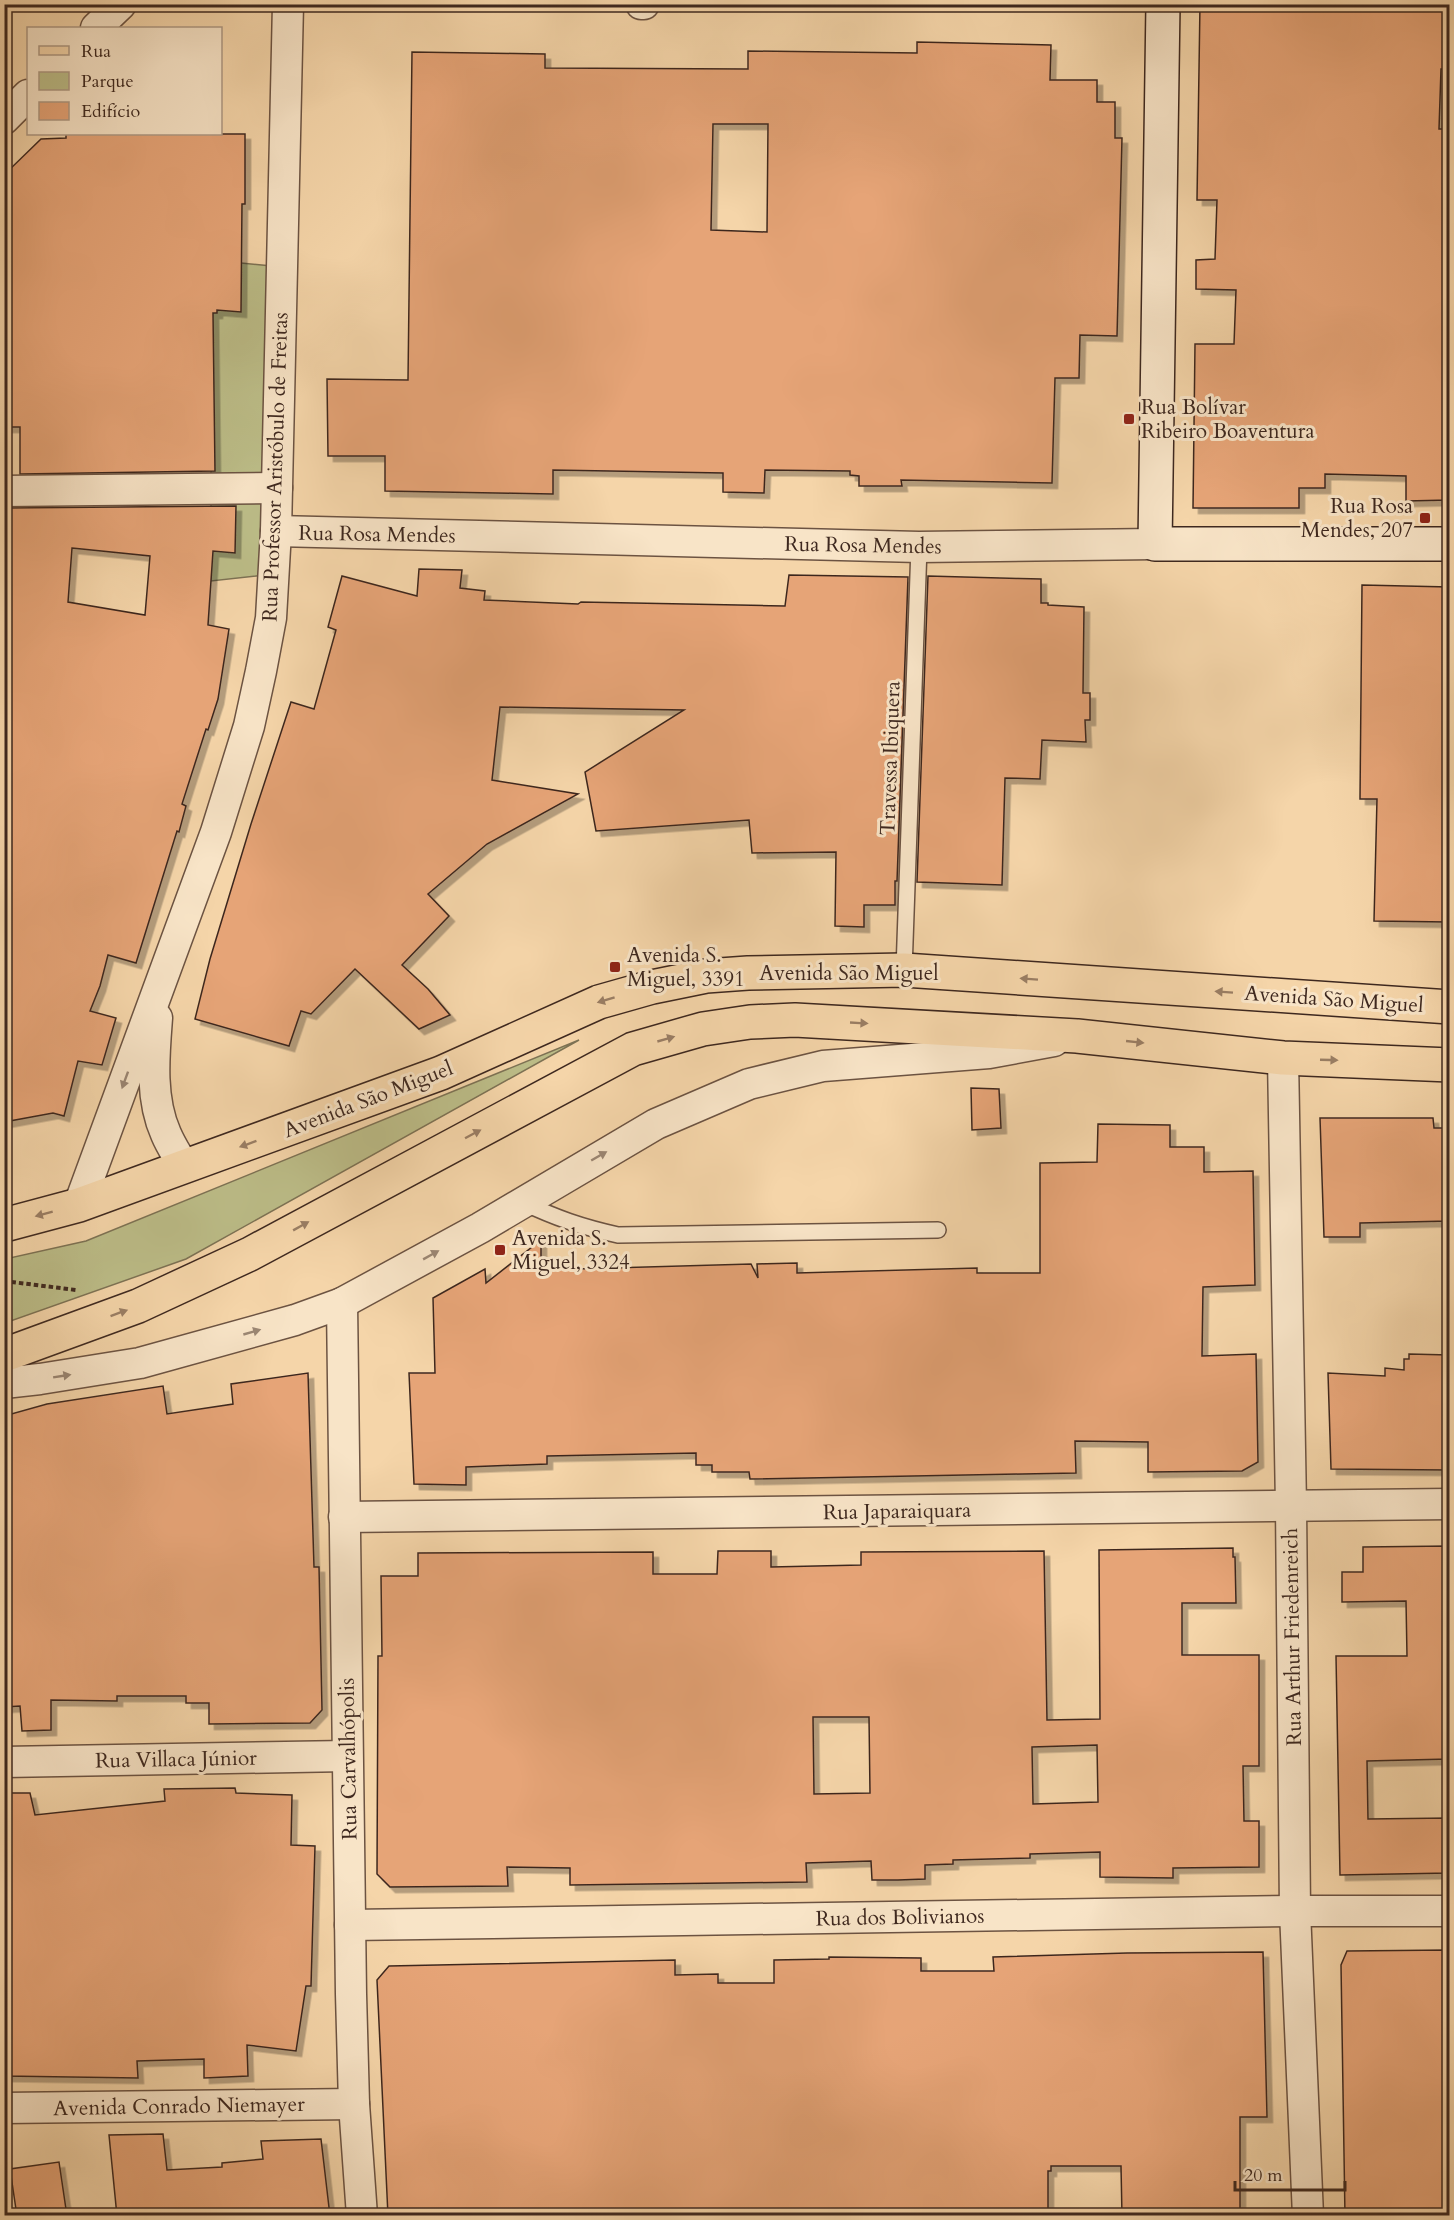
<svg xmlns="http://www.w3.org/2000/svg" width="1454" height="2220" font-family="Cardo,serif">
	<defs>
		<filter id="shadow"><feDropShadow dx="5.5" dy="5.5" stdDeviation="0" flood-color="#0004"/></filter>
	</defs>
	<rect width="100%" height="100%" fill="#f5d5a9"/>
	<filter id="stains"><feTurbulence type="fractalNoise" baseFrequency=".00333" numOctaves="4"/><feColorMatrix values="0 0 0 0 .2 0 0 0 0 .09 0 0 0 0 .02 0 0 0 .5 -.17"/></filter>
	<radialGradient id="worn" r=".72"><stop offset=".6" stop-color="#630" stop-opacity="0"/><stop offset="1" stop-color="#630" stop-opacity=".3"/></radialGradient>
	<!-- green -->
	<g fill="#bcbd88" stroke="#7d7254" stroke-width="1.5">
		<polygon points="211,260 282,267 274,574 211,581"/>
		<polygon points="579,1040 186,1259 5,1323 5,1259 86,1241"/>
	</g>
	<!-- building -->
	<g fill="#e6a477" stroke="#3e281f" stroke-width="1.5" fill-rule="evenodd" filter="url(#shadow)">
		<polygon points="1200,4 1449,4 1449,69 1441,69 1439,129 1449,129 1449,500 1406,501 1406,476 1325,474 1325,488 1299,488 1299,508 1193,508 1195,344 1234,344 1236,290 1196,289 1196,260 1215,259 1217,200 1197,200"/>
		<path d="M 917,42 L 1051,45 L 1050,80 L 1097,80 L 1097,102 L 1115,102 L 1115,138 L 1122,138 L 1117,336 L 1080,335 L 1079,378 L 1055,378 L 1052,483 L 901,480 L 902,486 L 859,486 L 859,476 L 850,475 L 850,471 L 765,470 L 764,493 L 723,492 L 723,473 L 553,470 L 553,494 L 385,491 L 385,456 L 328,456 L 327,379 L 408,380 L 412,52 L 545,54 L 545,68 L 748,69 L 748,51 L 917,53 ZM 713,124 L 768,124 L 767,232 L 711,230 Z"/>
		<polygon points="66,134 245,134 245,204 242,204 241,312 217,310 217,313 213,313 215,471 20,474 20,427 4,427 4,189 7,172 41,139 66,138"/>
		<path d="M 236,506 L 235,553 L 213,551 L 208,625 L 229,629 L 218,699 L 208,730 L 206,729 L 182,804 L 186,806 L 179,832 L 177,831 L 136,963 L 108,955 L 100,986 L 90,1011 L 116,1018 L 102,1065 L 78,1061 L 64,1116 L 53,1113 L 4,1122 L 4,508 ZM 72,548 L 150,556 L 145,615 L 68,602 Z"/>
		<polygon points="419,569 462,570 460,588 485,591 484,600 578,604 581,602 785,606 789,575 908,577 897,881 895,881 895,905 864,905 864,927 835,926 836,852 752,853 749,820 596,831 585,772 684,710 500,707 492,780 578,794 487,844 428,894 449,916 402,965 428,989 450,1015 419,1029 355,969 311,1014 301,1011 289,1046 195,1019 210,959 251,824 291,702 314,709 336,630 328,627 342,576 417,596"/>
		<polygon points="928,576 1041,579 1041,603 1048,603 1048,605 1084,607 1083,693 1090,693 1090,720 1085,720 1086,742 1042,740 1040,779 1005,778 1002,885 917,882"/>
		<polygon points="1362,585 1449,587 1449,922 1374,921 1377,799 1360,799"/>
		<polygon points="971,1088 999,1089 1001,1128 972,1130"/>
		<polygon points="1320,1118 1433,1118 1434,1128 1449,1128 1449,1221 1360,1223 1360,1237 1324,1237"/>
		<polygon points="1098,1124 1170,1125 1170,1147 1204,1147 1204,1172 1253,1171 1255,1285 1203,1287 1202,1356 1256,1354 1258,1462 1242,1471 1148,1472 1148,1442 1075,1441 1076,1473 750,1479 749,1472 712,1472 712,1465 696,1465 696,1453 547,1456 547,1464 466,1467 466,1485 414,1484 409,1373 435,1373 433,1298 485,1269 486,1283 541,1240 541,1270 751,1264 758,1278 757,1264 797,1263 797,1273 977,1268 977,1273 1040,1273 1040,1163 1097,1162"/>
		<polygon points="1409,1354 1449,1355 1449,1470 1331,1469 1328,1373 1385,1376 1385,1368 1404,1370 1404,1359 1409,1359"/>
		<polygon points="308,1373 314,1567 319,1567 322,1710 310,1723 209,1724 209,1703 186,1703 186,1696 117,1696 117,1701 51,1700 51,1730 22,1731 20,1706 4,1707 4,1416 47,1404 163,1386 167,1414 233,1404 231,1384"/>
		<polygon points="1449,1546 1449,1759 1367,1761 1368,1819 1449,1818 1449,1873 1340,1875 1336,1656 1407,1656 1406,1601 1342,1602 1342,1572 1363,1572 1363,1547"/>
		<path d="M 1233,1548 L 1233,1557 L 1235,1557 L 1236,1603 L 1182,1603 L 1182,1655 L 1259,1655 L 1259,1766 L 1243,1766 L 1244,1821 L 1259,1821 L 1259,1867 L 1173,1868 L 1173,1878 L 1100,1877 L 1100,1852 L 1030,1854 L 1030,1858 L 953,1860 L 953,1864 L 925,1865 L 925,1879 L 898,1880 L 872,1880 L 871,1861 L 806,1863 L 807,1882 L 570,1885 L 570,1868 L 507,1867 L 508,1886 L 390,1887 L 377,1874 L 378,1656 L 382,1656 L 381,1576 L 418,1576 L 418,1553 L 653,1552 L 653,1574 L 717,1574 L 718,1551 L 771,1551 L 771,1567 L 861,1565 L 861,1552 L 1044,1551 L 1047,1720 L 1100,1719 L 1099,1550 ZM 813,1717 L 869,1717 L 870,1793 L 814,1794 ZM 1097,1745 L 1098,1802 L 1033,1804 L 1032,1747 Z"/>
		<polygon points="235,1788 236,1793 292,1795 291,1845 315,1846 311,1986 306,1986 296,2051 247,2045 248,2076 204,2078 204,2059 137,2061 138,2078 4,2076 4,1793 30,1793 35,1815 165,1801 164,1789"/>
		<polygon points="1449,1950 1449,2216 1345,2216 1341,1965 1347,1951"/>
		<polygon points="1263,1952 1267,2117 1240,2117 1240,2216 1122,2216 1121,2166 1051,2166 1051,2171 1048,2171 1048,2216 388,2216 377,1980 389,1966 675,1960 675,1975 718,1974 718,1983 774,1983 774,1960 829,1959 829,1957 921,1958 921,1971 994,1971 993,1957 1127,1953"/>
		<polygon points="163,2134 167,2170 222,2167 222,2163 263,2159 261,2141 321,2139 330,2216 275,2216 274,2211 235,2216 117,2216 109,2135"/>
		<polygon points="59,2162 67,2216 17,2216 10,2169"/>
	</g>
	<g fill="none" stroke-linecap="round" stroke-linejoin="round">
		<!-- lane casing -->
		<g stroke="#6c5342" stroke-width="18">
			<g id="lane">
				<polyline points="904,970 919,547"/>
				<path d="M 522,1202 C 556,1218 582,1227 618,1235 L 938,1230"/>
			</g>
		</g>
		<!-- street casing -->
		<g stroke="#6c5342" stroke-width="33">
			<g id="street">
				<polyline points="641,4 644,4"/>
				<polyline points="96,28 121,4"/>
				<polyline points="4,119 28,95"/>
				<polyline points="4,491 277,488"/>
				<polyline points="276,531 919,547 1155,544"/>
				<path d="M 157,1018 C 154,1056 150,1099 166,1134 C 171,1146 178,1156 184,1167"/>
				<polyline points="1283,1058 1291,1506 1295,1911 1308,2216"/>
				<polyline points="79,1205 216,832 249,726 261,671 271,618 276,531 288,4"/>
				<polyline points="342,1303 351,1994 354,2104 362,2216"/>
				<polyline points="4,1383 40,1379 140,1363 295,1320 342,1303 480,1228 656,1124 749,1084 823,1066 989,1053 1054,1041"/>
				<polyline points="344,1517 1450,1504"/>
				<polyline points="4,1762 347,1756"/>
				<polyline points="350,1925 1295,1911 1450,1911"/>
				<polyline points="4,2108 354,2104"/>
			</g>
		</g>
		<!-- secondary casing -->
		<g stroke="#3e281f" stroke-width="36">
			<polyline id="secondary" points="1163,4 1155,544 1450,544"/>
		</g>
		<!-- primary casing -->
		<g stroke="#3e281f" stroke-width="36">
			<g id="primary">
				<polyline points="4,1225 79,1205 441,1073 599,1002 652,987 706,976 748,973 904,970 1450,1007"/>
				<polyline points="4,1355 138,1306 250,1254 633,1049 703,1029 750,1022 795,1020 1077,1036 1283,1058 1450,1065"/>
			</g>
		</g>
		<!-- path -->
		<polyline stroke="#3e281f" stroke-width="4" stroke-dasharray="4.5 3" stroke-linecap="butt" points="4,1281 76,1290"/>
		<!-- lane -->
		<use href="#lane" stroke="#f8e4c7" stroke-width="15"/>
		<!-- street -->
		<use href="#street" stroke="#f8e4c7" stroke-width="30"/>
		<!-- secondary -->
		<use href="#secondary" stroke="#f8e4c7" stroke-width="33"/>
		<!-- primary -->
		<use href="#primary" stroke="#f5d5a9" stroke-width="33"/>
	</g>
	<!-- one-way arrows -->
	<defs><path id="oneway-solid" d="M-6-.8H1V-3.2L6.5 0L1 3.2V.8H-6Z" transform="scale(1.5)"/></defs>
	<g fill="#9a7e64">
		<use href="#oneway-solid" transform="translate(1029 979) rotate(-176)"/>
		<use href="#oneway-solid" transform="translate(1224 992) rotate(-176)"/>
		<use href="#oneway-solid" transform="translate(606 1000) rotate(163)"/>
		<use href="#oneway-solid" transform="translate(859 1023) rotate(3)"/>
		<use href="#oneway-solid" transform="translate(666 1039) rotate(-16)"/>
		<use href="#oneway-solid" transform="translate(1135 1042) rotate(6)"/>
		<use href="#oneway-solid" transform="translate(1329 1060) rotate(2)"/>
		<use href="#oneway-solid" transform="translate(473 1134) rotate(-28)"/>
		<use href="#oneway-solid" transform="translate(248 1144) rotate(160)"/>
		<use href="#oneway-solid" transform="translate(44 1214) rotate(165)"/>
		<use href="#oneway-solid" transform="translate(301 1226) rotate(-29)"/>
		<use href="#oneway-solid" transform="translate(119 1313) rotate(-20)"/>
	</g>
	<g fill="#9b8673">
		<use href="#oneway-solid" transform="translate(125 1080) rotate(110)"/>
		<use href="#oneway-solid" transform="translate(599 1156) rotate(-30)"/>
		<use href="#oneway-solid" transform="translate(431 1255) rotate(-29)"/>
		<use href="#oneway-solid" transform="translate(252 1332) rotate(-16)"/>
		<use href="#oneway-solid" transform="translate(62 1376) rotate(-9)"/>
	</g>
	<!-- markers -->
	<g fill="#8f2418" stroke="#f8e4c7" stroke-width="2">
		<rect x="1123" y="413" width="12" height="12" rx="3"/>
		<rect x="1419" y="512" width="12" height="12" rx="3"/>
		<rect x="609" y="961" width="12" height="12" rx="3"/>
		<rect x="494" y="1244" width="12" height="12" rx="3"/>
	</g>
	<g text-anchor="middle" stroke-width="6" stroke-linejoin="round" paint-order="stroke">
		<!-- poi labels -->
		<g font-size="21" fill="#3e281f" stroke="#f8e4c7" text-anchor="start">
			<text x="1141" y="414">Rua Bolívar<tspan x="1141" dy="24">Ribeiro Boaventura</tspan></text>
			<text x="1413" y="513" text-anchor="end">Rua Rosa<tspan x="1413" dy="24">Mendes, 207</tspan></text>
			<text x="627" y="962">Avenida S.<tspan x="627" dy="24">Miguel, 3391</tspan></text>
			<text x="512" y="1245">Avenida S.<tspan x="512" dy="24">Miguel, 3324</tspan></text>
		</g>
		<!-- street labels -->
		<g font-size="21" fill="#3e281f" stroke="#f8e4c7">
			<text transform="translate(275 467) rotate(-88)" y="7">Rua Professor Aristóbulo de Freitas</text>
			<text transform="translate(377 534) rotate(1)" y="7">Rua Rosa Mendes</text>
			<text transform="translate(863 545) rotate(1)" y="7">Rua Rosa Mendes</text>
			<text transform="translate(890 758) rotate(-88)" y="7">Travessa Ibiquera</text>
			<text x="849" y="980">Avenida São Miguel</text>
			<text transform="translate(1334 999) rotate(4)" y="7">Avenida São Miguel</text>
			<text transform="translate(368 1099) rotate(-21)" y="7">Avenida São Miguel</text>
			<text transform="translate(897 1511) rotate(-1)" y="7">Rua Japaraiquara</text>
			<text transform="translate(1292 1637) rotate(-91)" y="7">Rua Arthur Friedenreich</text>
			<text transform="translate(176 1759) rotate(-1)" y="7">Rua Villaca Júnior</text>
			<text transform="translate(348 1759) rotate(-91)" y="7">Rua Carvalhópolis</text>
			<text transform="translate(900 1917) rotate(-1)" y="7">Rua dos Bolivianos</text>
			<text transform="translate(179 2106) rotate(-1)" y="7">Avenida Conrado Niemayer</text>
		</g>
	</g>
	<!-- margin -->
	<rect width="1454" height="2220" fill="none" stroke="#f5d5a9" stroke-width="24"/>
	<rect x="6" y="6" width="1442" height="2208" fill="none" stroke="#3e281f" stroke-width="3"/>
	<rect x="12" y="12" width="1430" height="2196" fill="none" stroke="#3e281f" stroke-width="1.5"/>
	<!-- legend -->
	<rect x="27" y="27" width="195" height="108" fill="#f8e4c7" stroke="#ae9984" stroke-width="1.5"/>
	<rect x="39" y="46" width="30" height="9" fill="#f5d5a9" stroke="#ae9984" stroke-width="1.5"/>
	<text x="81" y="57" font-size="18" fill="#3e281f">Rua</text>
	<rect x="39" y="72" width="30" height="18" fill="#bcbd88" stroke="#ae9984" stroke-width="1.5"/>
	<text x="81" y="87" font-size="18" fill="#3e281f">Parque</text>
	<rect x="39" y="102" width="30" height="18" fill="#e6a477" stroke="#ae9984" stroke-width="1.5"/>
	<text x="81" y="117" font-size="18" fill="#3e281f">Edifício</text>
	<!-- scale -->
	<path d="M1235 2181v9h110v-9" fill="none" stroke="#3e281f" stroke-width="3"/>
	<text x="1244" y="2181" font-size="18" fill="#3e281f" stroke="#f8e4c7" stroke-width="4.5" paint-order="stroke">20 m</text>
	<rect width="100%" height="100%" filter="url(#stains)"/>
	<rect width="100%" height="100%" fill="url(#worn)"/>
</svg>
